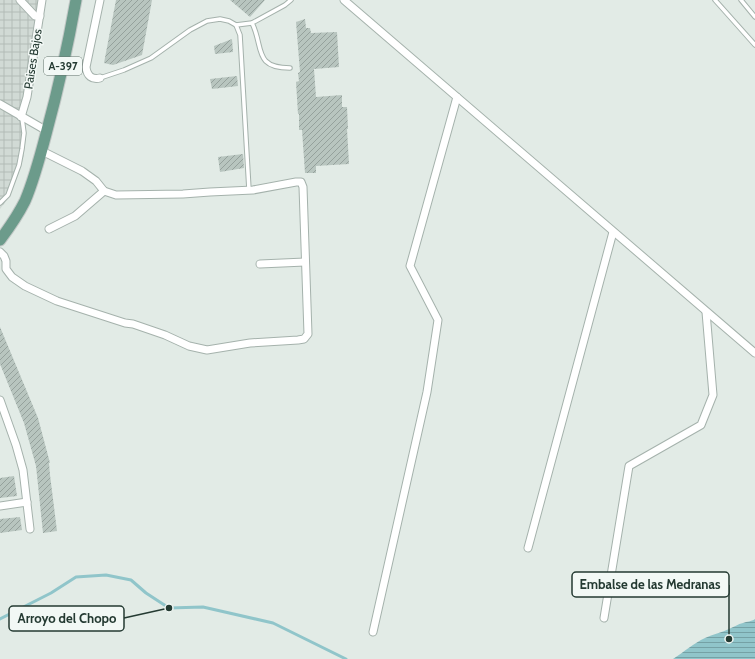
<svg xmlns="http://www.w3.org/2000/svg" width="755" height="659" font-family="Cabin,sans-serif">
	<defs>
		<pattern id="industrial-grid" width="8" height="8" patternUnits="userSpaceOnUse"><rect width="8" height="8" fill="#d1dad5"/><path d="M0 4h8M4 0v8" fill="none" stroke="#b3bcb7"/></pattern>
		<pattern id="water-rules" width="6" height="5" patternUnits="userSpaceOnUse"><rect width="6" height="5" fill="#90c5ca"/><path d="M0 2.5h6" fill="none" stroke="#75a1a5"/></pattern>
		<pattern id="building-hatch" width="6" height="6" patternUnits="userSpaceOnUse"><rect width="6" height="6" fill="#b8c5bf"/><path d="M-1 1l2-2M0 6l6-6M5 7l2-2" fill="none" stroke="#95a19c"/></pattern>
	</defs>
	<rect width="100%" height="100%" fill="#e2ebe6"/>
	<!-- industrial -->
	<polygon fill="url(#industrial-grid)" points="0,0 42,0 21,117 26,137 23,160 10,196 0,209"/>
	<!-- water -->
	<path fill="url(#water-rules)" d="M 755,619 L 755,659 L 673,659 C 684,652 694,643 705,638 C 713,634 721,633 729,629 C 734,627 738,624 743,623 C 747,621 751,622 755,619 Z"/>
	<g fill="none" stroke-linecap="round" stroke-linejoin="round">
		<!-- stream -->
		<polyline stroke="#90c5ca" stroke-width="3" points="0,619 51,593 76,577 106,575 131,580 146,593 169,608 203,607 273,623 346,659"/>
	</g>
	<!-- building -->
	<g fill="url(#building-hatch)">
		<polygon points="116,0 152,0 142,55 113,65 104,63"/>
		<polygon points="230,0 265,0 250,17"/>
		<polygon points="305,19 306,28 310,28 311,33 337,32 339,67 314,69 316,97 342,95 342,107 347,107 348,129 347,129 349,164 316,166 316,173 305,173 302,130 299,130 299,114 298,114 296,82 299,81 298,73 300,72 296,22"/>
		<polygon points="232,39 233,52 215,54 214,46"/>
		<polygon points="237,76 238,86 212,89 210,79"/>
		<polygon points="243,154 244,168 220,172 218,157"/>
		<polygon points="0,327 38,418 50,463 49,463 50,475 57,531 43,533 36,466 24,423 0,364"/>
		<polygon points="14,476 17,496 0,498 0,478"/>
		<polygon points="20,517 22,530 0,533 0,519"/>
	</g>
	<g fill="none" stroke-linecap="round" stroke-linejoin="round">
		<!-- service casing -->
		<g stroke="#a5b2ac" stroke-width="5.5">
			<g id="service">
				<polyline points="715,0 755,45"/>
				<polyline points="741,0 755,17"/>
				<path d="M 252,23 C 264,47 253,68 290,68"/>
				<polyline points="236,25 240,35 249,190"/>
				<polyline points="100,78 124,70 151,58 190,30 207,21 220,19 229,21 236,25 252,23 285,5 291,0"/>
				<polyline points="0,203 8,195 19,165 22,149 24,133 22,118"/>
			</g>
		</g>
		<!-- minor casing -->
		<g stroke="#a5b2ac" stroke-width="9">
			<g id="minor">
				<polyline points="20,0 35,16 40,16"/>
				<path d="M 100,0 L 86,67 C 87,76 92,80 100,78"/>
				<polyline points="344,0 755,353"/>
				<polyline points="0,104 47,131"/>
				<polyline points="21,117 27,97 42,0"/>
				<polyline points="49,229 75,216 104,191"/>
				<polyline points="0,252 4,256 6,261 6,269 12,277 25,286 57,301 125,323 133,324 165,335 189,346 207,350 250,343 298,340 304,339 308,334 303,187 301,182 296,182 253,190 210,192 183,194 116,195 104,191 96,181 82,171 42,151"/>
				<polyline points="260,264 305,262"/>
				<polyline points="0,400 16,445 23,470 30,529"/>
				<polyline points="0,506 27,502"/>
				<polyline points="528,548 613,232"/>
				<polyline points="604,618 629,466 701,425 713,395 706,312"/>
				<polyline points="373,632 427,392 438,320 410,266 457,97"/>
			</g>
		</g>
		<!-- primary casing -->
		<g stroke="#c2c8c6" stroke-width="13">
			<path id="primary" d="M 0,240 C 9,228 18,215 25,201 C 34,180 40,157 46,134 C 58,90 68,45 76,0"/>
		</g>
		<!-- service -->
		<use href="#service" stroke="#fff" stroke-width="3.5"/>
		<!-- minor -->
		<use href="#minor" stroke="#fff" stroke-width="7"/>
		<!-- primary -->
		<use href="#primary" stroke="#6c9b8b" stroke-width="11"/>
	</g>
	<g text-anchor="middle" stroke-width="3" stroke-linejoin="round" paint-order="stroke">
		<!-- shield labels -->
		<rect fill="#f2f8f5" stroke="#62736c" stroke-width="1" x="44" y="57" width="38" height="18" rx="3"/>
		<g font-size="11" font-weight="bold" fill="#243a32">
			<text x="63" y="70">A-397</text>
		</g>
		<!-- street labels -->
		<g font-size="12" fill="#243a32" stroke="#f2f8f5">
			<text transform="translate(33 59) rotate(-81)" y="4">Paises Bajos</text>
		</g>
	</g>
	<!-- callouts -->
	<path fill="none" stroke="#243a32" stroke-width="1.5" d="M729 639L729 585M169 608L124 618"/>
	<g fill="#243a32" stroke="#f2f8f5" stroke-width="1.5">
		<circle cx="729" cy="639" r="4"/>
		<circle cx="169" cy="608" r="4"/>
	</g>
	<g fill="#f2f8f5" stroke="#243a32" stroke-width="1.5">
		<rect x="572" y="572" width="157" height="25" rx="4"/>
		<rect x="9" y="606" width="115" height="25" rx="4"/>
	</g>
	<g font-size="13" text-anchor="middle" font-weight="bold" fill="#243a32">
		<text x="650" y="589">Embalse de las Medranas</text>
		<text x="67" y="623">Arroyo del Chopo</text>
	</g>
</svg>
